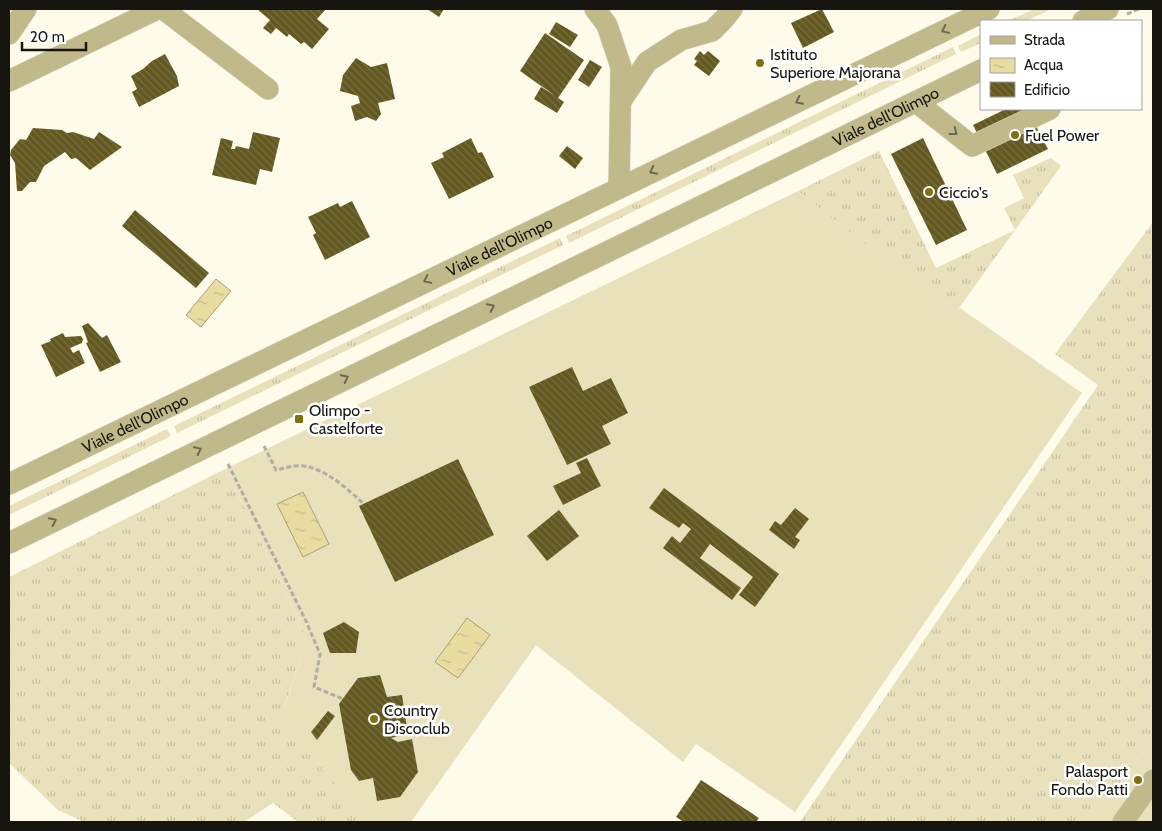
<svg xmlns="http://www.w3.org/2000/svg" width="1162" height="831" font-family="Cabin,sans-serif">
	<defs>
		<pattern id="grass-tufts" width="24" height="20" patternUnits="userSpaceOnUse" patternTransform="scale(1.25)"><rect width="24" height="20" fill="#e9e1bc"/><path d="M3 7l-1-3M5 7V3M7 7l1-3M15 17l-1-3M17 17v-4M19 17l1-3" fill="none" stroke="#c7c0a1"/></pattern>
		<pattern id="water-ripples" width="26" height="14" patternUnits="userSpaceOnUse" patternTransform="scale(1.25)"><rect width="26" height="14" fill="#e8dca1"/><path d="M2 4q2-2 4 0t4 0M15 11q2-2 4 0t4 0" fill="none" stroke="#c6bc8a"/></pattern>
		<pattern id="building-back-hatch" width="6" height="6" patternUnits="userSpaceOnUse" patternTransform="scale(1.25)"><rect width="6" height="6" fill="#63581f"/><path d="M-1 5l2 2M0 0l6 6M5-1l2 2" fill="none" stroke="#787045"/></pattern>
	</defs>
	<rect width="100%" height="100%" fill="#fefbeb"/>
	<!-- grass -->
	<g fill="url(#grass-tufts)">
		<polygon points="1034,9 1052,9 1026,21 1008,21"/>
		<polygon points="981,34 981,43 961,52 958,46"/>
		<polygon points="953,47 956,54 569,243 566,236"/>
		<polygon points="879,151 936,268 1015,230 1004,208 1024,198 1013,175 1051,158 1061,166 954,315 798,191"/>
		<polygon points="1153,222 1153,738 1092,822 800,822 1098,385 1055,354"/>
		<polygon points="560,238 563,245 177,433 174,426"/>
		<polygon points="167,429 171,436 9,515 9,506"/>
		<polygon points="225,469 303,628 303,652 285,705 304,746 367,822 298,822 273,803 244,822 84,822 58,810 9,763 9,577"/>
	</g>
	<!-- pitch -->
	<g fill="#e9e1bc">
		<polygon points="798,191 954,314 960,308 1082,393 795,812 696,744 683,762 536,645 411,822 367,822 304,746 287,719 285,706 303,652 303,628 225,469"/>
		<polygon points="1153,738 1153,822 1092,822"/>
	</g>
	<!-- water -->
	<g fill="url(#water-ripples)" stroke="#a9a076">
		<polygon points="216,279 231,291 201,327 186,315"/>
		<polygon points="303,492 329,544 303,557 277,504"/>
		<polygon points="467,618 490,635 458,678 435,662"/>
	</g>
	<!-- building -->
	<g fill="url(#building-back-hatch)">
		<polygon points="257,9 326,9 317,19 329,29 312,49 304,42 301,44 289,34 287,37 276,28 271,34 263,28 270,20"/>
		<polygon points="427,9 444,9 439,17"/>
		<polygon points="822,9 834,32 803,48 791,23"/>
		<polygon points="556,22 578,35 570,47 549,34"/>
		<polygon points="545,33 584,60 558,98 564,102 557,113 534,99 541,87 554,95 520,71"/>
		<polygon points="700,51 704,55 708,51 720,61 709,76 694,65 697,61 694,59"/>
		<polygon points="165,54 177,76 179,86 139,107 132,92 137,89 131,76 143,69 152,61"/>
		<polygon points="356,58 371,67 387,63 395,99 378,103 381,114 376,121 367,117 355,121 351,106 360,103 358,96 340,91 343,75"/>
		<polygon points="590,60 602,67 589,87 578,80"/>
		<polygon points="1006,109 1027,109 1048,149 997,174 973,125"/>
		<polygon points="33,128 62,130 67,133 73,132 94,139 99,132 122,147 90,170 76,158 71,159 65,152 44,166 36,182 30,182 22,191 17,191 15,163 10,155 11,150 20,139 26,140"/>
		<polygon points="253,132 280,138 272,172 260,169 256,185 212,175 221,138 233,141 231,149 235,149 236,146 249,149"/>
		<polygon points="471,138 478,153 482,152 494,177 449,199 431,163 444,157 442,153"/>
		<polygon points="923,138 967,230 936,245 891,154"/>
		<polygon points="567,146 583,158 575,169 559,156"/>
		<polygon points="352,201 370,237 325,260 313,235 316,233 308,217 338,203 340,207"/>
		<polygon points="135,210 209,273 196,288 122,226"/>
		<polygon points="88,323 102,338 107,335 121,362 100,372 86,343 88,342 82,326"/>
		<polygon points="63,333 65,337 81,336 83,339 82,343 70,348 73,353 79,350 85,363 56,377 41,345 51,341 50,339"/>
		<polygon points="572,367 583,391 611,378 628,413 602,426 611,444 567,465 529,387"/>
		<polygon points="587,458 601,486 563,505 553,486 581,473 576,463"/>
		<polygon points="458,459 494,535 395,582 359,506"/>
		<polygon points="664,488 779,574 755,607 739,595 753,577 710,544 700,558 741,588 732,600 663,548 672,536 680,543 691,529 683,523 679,528 649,508"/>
		<polygon points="795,508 809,519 795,537 800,540 794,549 769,530 775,521 781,525"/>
		<polygon points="559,510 579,536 547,561 527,536"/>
		<polygon points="344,622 359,632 356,653 330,653 323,633"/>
		<polygon points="380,675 387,697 402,695 408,734 391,738 398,742 412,739 418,772 400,797 377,801 373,778 359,781 351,770 339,704 358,678"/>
		<polygon points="328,711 335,716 317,740 311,732"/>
		<polygon points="701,780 759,818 756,822 684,822 676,817"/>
	</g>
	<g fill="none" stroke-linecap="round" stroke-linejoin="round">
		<!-- minor casing -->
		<g stroke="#d9d6c8" stroke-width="22">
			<g id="minor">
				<polyline points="163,9 268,89"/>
				<polyline points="595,9 607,25 621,67 619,187"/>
				<polyline points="1083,21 1108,9"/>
				<polyline points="9,34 26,9"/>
				<polyline points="9,81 157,9"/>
				<polyline points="621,101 647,62 681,40 712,31 724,19 732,9"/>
				<polyline points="916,102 972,146 1050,109"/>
				<path id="s1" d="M 9,484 L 989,9"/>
				<path id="s2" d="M 9,543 L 981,70"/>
				<polyline points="1123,822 1153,780"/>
			</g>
		</g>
		<!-- path -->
		<g stroke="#b0aea2" stroke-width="3" stroke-dasharray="5 2.5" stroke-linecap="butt">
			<polyline points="1127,14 1139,9"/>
			<path d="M 264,446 L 276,470 C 285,468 294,465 303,466 C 327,469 347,489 364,504"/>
			<polyline points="228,464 306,621 320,654 314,687 343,699"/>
		</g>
		<!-- minor -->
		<use href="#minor" stroke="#c2b98b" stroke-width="21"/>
	</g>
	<!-- one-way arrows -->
	<defs><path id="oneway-chevron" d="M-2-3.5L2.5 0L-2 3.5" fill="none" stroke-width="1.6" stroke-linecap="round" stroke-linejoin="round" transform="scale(1.25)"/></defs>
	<g stroke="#6c674e">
		<use href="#oneway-chevron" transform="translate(945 30) rotate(154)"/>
		<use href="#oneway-chevron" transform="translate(799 101) rotate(154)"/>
		<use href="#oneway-chevron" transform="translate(954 132) rotate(38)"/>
		<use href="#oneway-chevron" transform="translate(653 171) rotate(154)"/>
		<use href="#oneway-chevron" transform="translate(427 280) rotate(154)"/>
		<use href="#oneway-chevron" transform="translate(491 307) rotate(-26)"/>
		<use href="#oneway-chevron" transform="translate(345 378) rotate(-26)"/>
		<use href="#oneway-chevron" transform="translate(198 450) rotate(-26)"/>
		<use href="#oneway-chevron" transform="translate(53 521) rotate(-26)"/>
	</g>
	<!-- markers -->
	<g fill="#817010" stroke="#fff" stroke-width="2">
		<circle cx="760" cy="63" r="5"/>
		<circle cx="1015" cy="135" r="5"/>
		<circle cx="929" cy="192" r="5"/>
		<rect x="294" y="414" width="10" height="10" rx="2.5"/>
		<circle cx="374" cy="719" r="5"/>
		<circle cx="1138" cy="780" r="5"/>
	</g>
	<g text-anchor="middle" stroke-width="5" stroke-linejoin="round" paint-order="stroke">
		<!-- poi labels -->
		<g font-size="16" fill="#161510" stroke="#fff" text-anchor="start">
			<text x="770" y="60">Istituto<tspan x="770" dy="18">Superiore Majorana</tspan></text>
			<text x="1025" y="141">Fuel Power</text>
			<text x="939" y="198">Ciccio's</text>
			<text x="309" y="416">Olimpo -<tspan x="309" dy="18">Castelforte</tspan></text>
			<text x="384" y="716">Country<tspan x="384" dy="18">Discoclub</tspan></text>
			<text x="1128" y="777" text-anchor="end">Palasport<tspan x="1128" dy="18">Fondo Patti</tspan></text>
		</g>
		<!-- street labels -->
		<g font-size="16" fill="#161510" stroke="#fff">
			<text dy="6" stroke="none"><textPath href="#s2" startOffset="975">Viale dell'Olimpo</textPath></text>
			<text dy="6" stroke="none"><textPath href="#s1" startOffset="545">Viale dell'Olimpo</textPath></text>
			<text dy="6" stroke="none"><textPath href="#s1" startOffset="140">Viale dell'Olimpo</textPath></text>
		</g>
	</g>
	<!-- border -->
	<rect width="1162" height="831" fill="none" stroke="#161510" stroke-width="20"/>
	<!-- legend -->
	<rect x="980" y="20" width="162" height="90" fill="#ffffff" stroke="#a2a19f"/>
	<rect x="990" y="36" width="25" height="8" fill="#c2b98b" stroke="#a2a19f"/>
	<text x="1024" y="45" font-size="15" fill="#161510">Strada</text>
	<rect x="990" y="58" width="25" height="15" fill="url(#water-ripples)" stroke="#a2a19f"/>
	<text x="1024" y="70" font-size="15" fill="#161510">Acqua</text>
	<rect x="990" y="82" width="25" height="15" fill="url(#building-back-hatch)" stroke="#a2a19f"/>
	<text x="1024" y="95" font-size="15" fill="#161510">Edificio</text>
	<!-- scale -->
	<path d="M22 42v8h64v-8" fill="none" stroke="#161510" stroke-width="2.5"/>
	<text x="30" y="42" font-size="15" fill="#161510" stroke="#ffffff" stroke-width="4" paint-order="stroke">20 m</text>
</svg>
